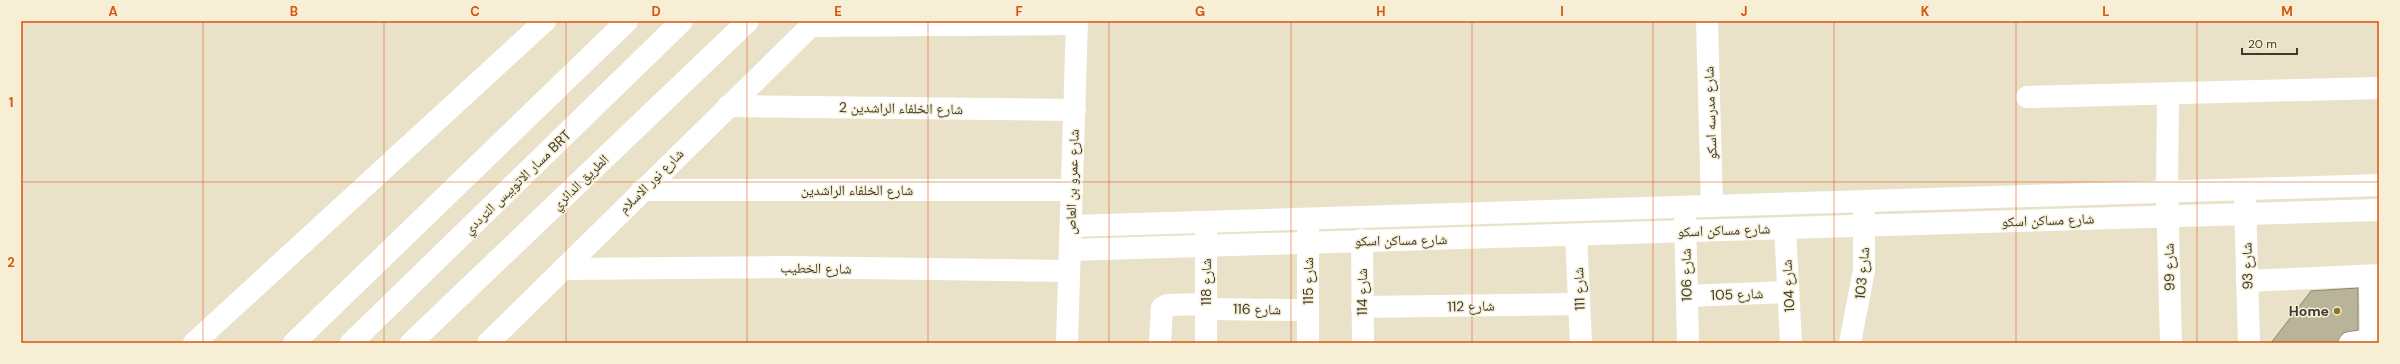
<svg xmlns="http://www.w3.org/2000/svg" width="2400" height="364" font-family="'DM Sans','Noto Naskh Arabic',sans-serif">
	<rect width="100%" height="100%" fill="#e9e2c8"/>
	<!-- building -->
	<polygon fill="#b9b39a" stroke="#8c866e" points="2358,288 2358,330 2343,333 2338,343 2271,343 2311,291"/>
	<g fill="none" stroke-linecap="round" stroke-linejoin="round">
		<!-- minor -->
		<g stroke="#fff" stroke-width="22">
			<polyline points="1707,21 1712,206"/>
			<polyline points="810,26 1077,24"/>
			<polyline points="2168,94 2167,192 2171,343"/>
			<polyline points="2027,97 2379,88"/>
			<polyline points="728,106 1075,110"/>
			<polyline points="642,190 1072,190"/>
			<polyline points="2245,200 2249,343"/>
			<polyline points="1685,216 1688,343"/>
			<polyline points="1071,226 2379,185"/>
			<polyline points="1308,228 1308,343"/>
			<polyline points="1785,228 1791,343"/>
			<polyline points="1206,231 1206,343"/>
			<polyline points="1576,235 1581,343"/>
			<polyline points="1362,240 1363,343"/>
			<polyline points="1070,250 2379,210"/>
			<polyline points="563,269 788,267 1069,271"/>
			<polyline points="2370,276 2371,341"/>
			<polyline points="2247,281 2379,275"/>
			<polyline points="1687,296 1788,292"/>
			<polyline points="1362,307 1579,304"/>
			<polyline points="1206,309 1308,310"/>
			<polyline points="194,343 545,21"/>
			<polyline points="351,343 682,21"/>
			<polyline points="488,343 816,21"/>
			<polyline points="1067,343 1077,21"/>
			<polyline points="1160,343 1162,308 1167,305 1206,304"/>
			<polyline points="1850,343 1864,270 1864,212"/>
			<polyline points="2350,343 2379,340"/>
		</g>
		<!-- highway -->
		<g stroke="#fff" stroke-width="22">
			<polyline points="294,343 627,21"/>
			<polyline points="411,343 748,21"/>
		</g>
	</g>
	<!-- grid -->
	<path fill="none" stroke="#d75610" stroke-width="1" stroke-opacity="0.55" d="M 203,21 L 203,343M 384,21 L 384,343M 566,21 L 566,343M 747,21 L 747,343M 928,21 L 928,343M 1109,21 L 1109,343M 1291,21 L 1291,343M 1472,21 L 1472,343M 1653,21 L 1653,343M 1834,21 L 1834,343M 2016,21 L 2016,343M 2197,21 L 2197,343M 21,182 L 2379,182"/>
	<!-- markers -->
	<circle fill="#8b761a" stroke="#f6efd5" stroke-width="1.5" cx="2337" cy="311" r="4"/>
	<g text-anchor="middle" stroke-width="3" stroke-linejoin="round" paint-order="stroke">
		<!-- street labels -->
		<g font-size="14" fill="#3d3b30" stroke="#f6efd5">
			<text transform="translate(901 108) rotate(1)" y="5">شارع الخلفاء الراشدين 2</text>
			<text transform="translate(1710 113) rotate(-92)" y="5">شارع مدرسه اسكو</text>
			<text transform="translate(651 181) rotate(-45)" y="5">شارع نور الاسلام</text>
			<text transform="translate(517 182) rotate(-44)" y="5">مسار الاتوبيس الترددي BRT</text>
			<text transform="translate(580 182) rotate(-44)" y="5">الطريق الدائري</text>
			<text transform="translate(1072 182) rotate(-88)" y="5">شارع عمرو بن العاص</text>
			<text x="857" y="195">شارع الخلفاء الراشدين</text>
			<text transform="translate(2048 220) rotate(-2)" y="5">شارع مساكن اسكو</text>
			<text transform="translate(1724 230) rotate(-2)" y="5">شارع مساكن اسكو</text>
			<text transform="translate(1401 240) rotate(-1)" y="5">شارع مساكن اسكو</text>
			<text transform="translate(2247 266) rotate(-91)" y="5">شارع 93</text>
			<text transform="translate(2169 267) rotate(-91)" y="5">شارع 99</text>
			<text transform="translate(816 268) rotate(1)" y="5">شارع الخطيب</text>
			<text transform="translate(1862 273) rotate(-85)" y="5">شارع 103</text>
			<text transform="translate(1686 275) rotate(-91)" y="5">شارع 106</text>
			<text transform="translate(1308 281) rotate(-90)" y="5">شارع 115</text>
			<text transform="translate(1206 282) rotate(-90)" y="5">شارع 118</text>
			<text transform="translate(1788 286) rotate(-93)" y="5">شارع 104</text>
			<text transform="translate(1579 289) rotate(-92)" y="5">شارع 111</text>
			<text transform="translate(1362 292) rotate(-90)" y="5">شارع 114</text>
			<text transform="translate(1737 294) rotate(-2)" y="5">شارع 105</text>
			<text transform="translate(1471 306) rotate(-1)" y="5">شارع 112</text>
			<text transform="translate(1257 309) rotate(1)" y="5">شارع 116</text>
		</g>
		<!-- poi labels -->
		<g font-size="14" font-weight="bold" fill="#3d3b30" stroke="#f6efd5" text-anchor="end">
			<text x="2329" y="316">Home</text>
		</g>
	</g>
	<!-- border -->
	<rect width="2400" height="364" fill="none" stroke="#f6efd5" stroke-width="44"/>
	<!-- scale -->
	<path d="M2242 48v6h55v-6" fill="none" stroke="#3d3b30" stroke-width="2"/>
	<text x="2248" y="48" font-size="12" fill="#3d3b30" stroke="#f6efd5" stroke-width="3" paint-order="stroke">20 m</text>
	<rect x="22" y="22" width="2356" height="320" fill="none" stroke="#d75610" stroke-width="1.5"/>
	<g font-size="13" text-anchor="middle" font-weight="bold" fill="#d75610">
		<text x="113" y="16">A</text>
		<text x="294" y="16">B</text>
		<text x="475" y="16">C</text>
		<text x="656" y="16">D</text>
		<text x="838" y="16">E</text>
		<text x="1019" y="16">F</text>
		<text x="1200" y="16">G</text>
		<text x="1381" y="16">H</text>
		<text x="1562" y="16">I</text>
		<text x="1744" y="16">J</text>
		<text x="1925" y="16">K</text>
		<text x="2106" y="16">L</text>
		<text x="2287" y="16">M</text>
		<text x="11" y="107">1</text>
		<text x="11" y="267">2</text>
	</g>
</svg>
